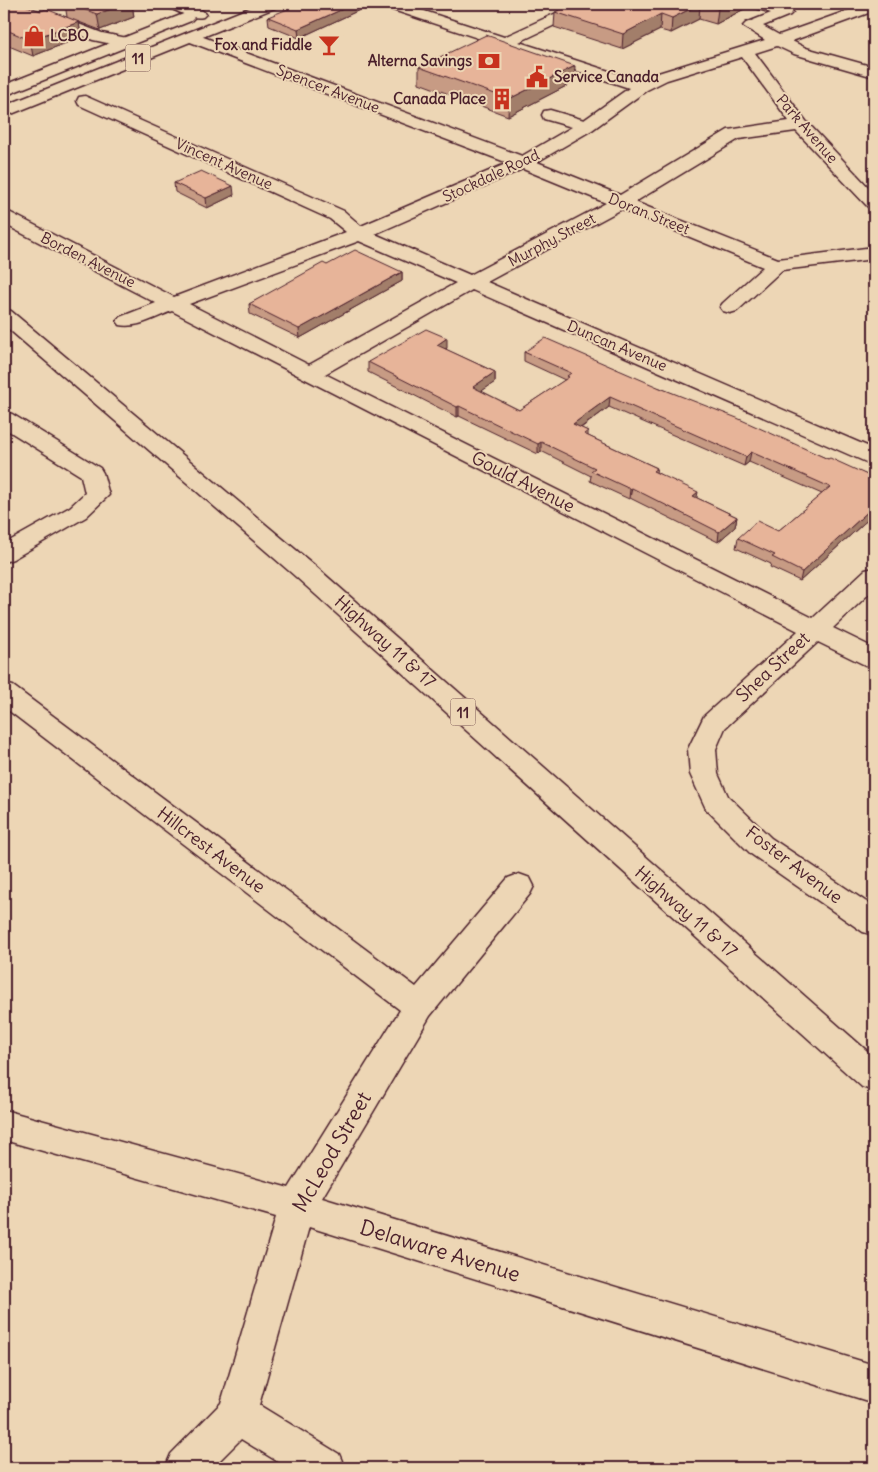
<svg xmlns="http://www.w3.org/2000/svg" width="878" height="1472" font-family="Delius,sans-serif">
	<rect width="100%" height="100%" fill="#edd6b5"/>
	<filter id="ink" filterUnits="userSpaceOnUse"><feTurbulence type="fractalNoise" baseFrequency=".02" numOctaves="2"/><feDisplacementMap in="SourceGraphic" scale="10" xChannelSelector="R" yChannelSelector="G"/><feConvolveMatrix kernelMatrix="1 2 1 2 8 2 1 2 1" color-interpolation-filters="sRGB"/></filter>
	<g filter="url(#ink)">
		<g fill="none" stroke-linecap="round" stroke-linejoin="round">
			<!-- minor casing -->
			<g stroke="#4a1f2b" stroke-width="3">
				<g id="minor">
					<path d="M 165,4 C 178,4 197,3 206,14 L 203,17 C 192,20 178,11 167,7 Z"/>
					<path d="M 382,4 L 403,4 L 504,37 L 576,4 L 595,4 L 593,7 L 519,42 L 640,81 L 655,74 L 765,40 L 743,26 L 746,23 L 771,13 L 753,7 L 751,4 C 763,4 784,1 793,12 L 790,15 L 763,26 L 779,35 L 866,4 L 874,4 L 874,11 L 792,41 L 806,48 L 874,67 L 874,77 L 794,54 L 777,46 L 755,53 L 806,121 L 874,193 L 874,208 L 868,207 L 796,131 L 739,139 L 635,202 L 778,259 L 874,247 L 874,259 L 782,270 L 737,311 L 730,313 L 723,311 L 720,307 L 723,303 L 763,267 L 622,209 L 487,282 L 874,449 L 874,464 L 866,462 L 472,290 L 325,374 L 813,618 L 865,570 L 874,568 L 874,589 L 833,628 L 874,648 L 874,668 L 865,665 L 818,642 L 725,728 L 716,749 L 718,774 L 728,796 L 771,838 L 874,907 L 874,935 L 863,932 L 751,854 L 706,809 L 690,774 L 688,749 L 704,716 L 798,631 L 172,311 C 156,317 136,329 120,325 L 117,321 L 120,317 L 156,303 L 4,224 L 4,211 L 11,213 L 174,297 L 346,232 L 330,219 L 79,105 L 77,101 L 79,97 L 85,96 L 344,211 L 361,226 L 508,163 L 185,40 L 182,37 L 185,34 L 190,32 L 522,156 L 572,127 L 544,119 L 542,115 L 544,111 L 550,110 L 584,120 L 629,88 L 384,7 ZM 742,57 L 789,121 L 728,130 L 620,195 L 537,162 L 592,130 L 647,90 L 667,80 ZM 523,169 L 606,203 L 470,275 L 375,234 ZM 359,241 L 456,283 L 309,365 L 189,304 Z"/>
					<polygon points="47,12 102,33 132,39 134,42 132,45 126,47 93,40 42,20 39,17 42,14"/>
					<polygon points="4,412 12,414 100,468 103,473 109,495 86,517 13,559 4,562 4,544 70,507 85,493 81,476 4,428"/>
					<polygon points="4,684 13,686 416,987 508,878 519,874 530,878 534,886 530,894 430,1016 322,1198 874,1365 874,1403 309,1227 259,1405 339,1454 345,1468 288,1468 241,1439 212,1468 165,1468 171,1454 221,1403 276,1217 4,1140 4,1110 289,1188 400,1010 4,707"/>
				</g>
			</g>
			<!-- highway casing -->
			<g stroke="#4a1f2b" stroke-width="3">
				<g id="highway">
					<polygon points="259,4 279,4 277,7 4,117 4,106"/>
					<polygon points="186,13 191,15 194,18 191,21 4,96 4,85"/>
					<polygon points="4,309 11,311 314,565 874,1057 874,1091 862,1087 296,577 4,325"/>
				</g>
			</g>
			<!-- minor -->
			<use href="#minor" fill="#edd6b5" fill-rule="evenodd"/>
			<!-- highway -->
			<use href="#highway" fill="#edd6b5" fill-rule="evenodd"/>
		</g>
		<!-- wall -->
		<g fill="#c79b84" stroke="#4a1f2b">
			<polygon points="65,4 132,4 134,17 100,30 79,22 81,37 33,56 4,44 4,8 41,11 67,17"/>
			<polygon points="571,4 747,4 746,8 716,24 699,19 671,33 660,30 622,49 554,27 555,12"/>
			<polygon points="368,6 299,38 269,26 268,17"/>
			<polygon points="419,67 574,82 508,116 419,83"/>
			<polygon points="174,183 234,195 207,208 175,192"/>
			<polygon points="327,265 402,272 402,281 300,338 250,314 249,304"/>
			<polygon points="447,348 445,349 495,372 495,382 481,391 519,410 565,380 524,361 524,352 660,388 828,459 874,478 874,514 800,581 770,567 771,564 736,548 738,538 778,531 822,494 749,462 744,466 609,407 581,428 588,431 588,436 657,468 656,472 697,498 737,517 735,527 718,542 630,498 629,499 590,481 591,476 541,451 538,454 459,416 457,417 368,372 368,362"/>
		</g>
		<!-- shaded-wall -->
		<g fill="#a27e6b" stroke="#4a1f2b">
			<polygon points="125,4 132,4 134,17 100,30 97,14"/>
			<polygon points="354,4 368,4 368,6 299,38 298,29"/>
			<polygon points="700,4 699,19 671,33 672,18"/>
			<polygon points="728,4 747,4 746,8 716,24 718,9"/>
			<polygon points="661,14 660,30 622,49 623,34"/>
			<polygon points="79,22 81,37 33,56 30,40"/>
			<polygon points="575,66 574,82 508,116 509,99"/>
			<polygon points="233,186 234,195 207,208 206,198"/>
			<polygon points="402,272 402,281 300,338 299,329"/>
			<polygon points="447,338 447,348 437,354 437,345"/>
			<polygon points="495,372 495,382 473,397 473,387"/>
			<polygon points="610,397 609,407 572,434 573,424"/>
			<polygon points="459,406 459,416 457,417 457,407"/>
			<polygon points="541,442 541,451 538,454 538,444"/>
			<polygon points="751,452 749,462 744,466 746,457"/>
			<polygon points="632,488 630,498 629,499 630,489"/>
			<polygon points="698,492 696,502 693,496"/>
			<polygon points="874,506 874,514 800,581 802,572"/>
			<polygon points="737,517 735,527 718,542 719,532"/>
		</g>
		<!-- building -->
		<g fill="#e7b499" stroke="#4a1f2b">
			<polygon points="16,4 22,4 41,11 46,9 79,22 30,40 4,29 4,23 5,23 4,22 4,8"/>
			<polygon points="69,4 125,4 97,14"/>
			<polygon points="300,4 354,4 298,29 268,17"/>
			<polygon points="571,4 700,4 672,18 661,14 623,34 555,12"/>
			<polygon points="701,4 728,4 718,9"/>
			<polygon points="486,35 575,66 509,99 419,67"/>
			<polygon points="201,171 233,186 206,198 174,183"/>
			<polygon points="355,250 402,272 299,329 249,304 323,263 327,265"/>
			<polygon points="426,329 447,338 437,345 495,372 473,387 519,410 569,377 567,376 571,373 524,352 545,338 660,388 737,418 828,459 830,458 874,478 874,506 802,572 772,557 775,555 738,538 757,521 778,531 830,487 751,452 746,457 610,397 573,424 588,431 584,434 657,468 653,471 698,492 693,496 737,517 719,532 632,488 630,489 591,471 595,468 541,442 538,444 459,406 457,407 368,362"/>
		</g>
	</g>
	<!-- icons -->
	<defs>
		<g id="shop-bare" transform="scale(1.725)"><path d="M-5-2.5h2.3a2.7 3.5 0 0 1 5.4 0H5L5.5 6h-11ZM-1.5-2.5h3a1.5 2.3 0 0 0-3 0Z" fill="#c8321e" stroke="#edd6b5" stroke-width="2.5" paint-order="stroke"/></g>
		<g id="bar-bare" transform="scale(1.725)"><path d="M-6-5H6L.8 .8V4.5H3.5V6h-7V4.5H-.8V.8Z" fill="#c8321e" stroke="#edd6b5" stroke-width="2.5" paint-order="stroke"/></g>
		<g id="bank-bare" transform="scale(1.725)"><path d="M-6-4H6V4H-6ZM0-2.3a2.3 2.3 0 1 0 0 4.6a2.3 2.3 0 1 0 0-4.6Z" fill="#c8321e" stroke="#edd6b5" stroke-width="2.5" paint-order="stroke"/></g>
		<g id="civic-bare" transform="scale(1.725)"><path d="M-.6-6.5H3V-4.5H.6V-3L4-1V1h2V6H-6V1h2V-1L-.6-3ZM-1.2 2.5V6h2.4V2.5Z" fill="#c8321e" stroke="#edd6b5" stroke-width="2.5" paint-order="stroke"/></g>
		<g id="building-bare" transform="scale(1.725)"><path d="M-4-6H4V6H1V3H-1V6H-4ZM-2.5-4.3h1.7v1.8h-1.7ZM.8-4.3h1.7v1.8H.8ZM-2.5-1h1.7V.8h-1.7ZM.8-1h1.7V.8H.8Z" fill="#c8321e" stroke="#edd6b5" stroke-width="2.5" paint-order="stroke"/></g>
	</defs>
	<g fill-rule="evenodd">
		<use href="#shop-bare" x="34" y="36"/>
		<use href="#bar-bare" x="329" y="45"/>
		<use href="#bank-bare" x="489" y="61"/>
		<use href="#civic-bare" x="537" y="77"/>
		<use href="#building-bare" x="502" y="99"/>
	</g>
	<g text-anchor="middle" stroke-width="4" stroke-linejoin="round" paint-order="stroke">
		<!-- far-poi labels -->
		<g font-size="15" font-weight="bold" fill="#4a1f2b" stroke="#edd6b5" text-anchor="end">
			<text x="50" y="41" text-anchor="start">LCBO</text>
			<text x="312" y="50">Fox and Fiddle</text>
			<text x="472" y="66">Alterna Savings</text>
			<text x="554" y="82" text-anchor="start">Service Canada</text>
			<text x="486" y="104">Canada Place</text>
		</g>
		<!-- far-street labels -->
		<g font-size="15" fill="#4a1f2b" stroke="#edd6b5">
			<text transform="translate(328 89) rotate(21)" y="5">Spencer Avenue</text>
			<text transform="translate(807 129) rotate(49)" y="5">Park Avenue</text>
			<text transform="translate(224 164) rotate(24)" y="5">Vincent Avenue</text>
			<text transform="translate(491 176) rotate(-25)" y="5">Stockdale Road</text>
			<text transform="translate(649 214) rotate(22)" y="5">Doran Street</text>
			<text transform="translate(552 240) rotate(-28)" y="5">Murphy Street</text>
			<text transform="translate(88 260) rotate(27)" y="5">Borden Avenue</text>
			<text transform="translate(617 346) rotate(23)" y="5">Duncan Avenue</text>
		</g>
		<!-- shield labels -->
		<g fill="#edd6b5" stroke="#7b5654" stroke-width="1">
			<rect x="125.5" y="44.5" width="25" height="27" rx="4"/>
			<rect x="450.5" y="698.5" width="25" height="27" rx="4"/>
		</g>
		<g font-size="16" font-weight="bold" fill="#4a1f2b">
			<text x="138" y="64">11</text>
			<text x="463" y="718">11</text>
		</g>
		<!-- street labels -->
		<g font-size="18" fill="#4a1f2b" stroke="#edd6b5">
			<text transform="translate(523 482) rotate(27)" y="6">Gould Avenue</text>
			<text transform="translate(385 642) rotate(42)" y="6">Highway 11 &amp; 17</text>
			<text transform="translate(773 667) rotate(-43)" y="6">Shea Street</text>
			<text transform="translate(211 850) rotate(37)" y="6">Hillcrest Avenue</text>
			<text transform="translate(794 865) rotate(37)" y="6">Foster Avenue</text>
			<text transform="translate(686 912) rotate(41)" y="6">Highway 11 &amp; 17</text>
		</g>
		<!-- near-street labels -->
		<g font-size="21" fill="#4a1f2b" stroke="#edd6b5">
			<text transform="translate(332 1152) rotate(-60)" y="7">McLeod Street</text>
			<text transform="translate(440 1251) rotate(17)" y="7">Delaware Avenue</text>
		</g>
	</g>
	<!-- margin -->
	<rect width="878" height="1472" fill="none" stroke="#edd6b5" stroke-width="20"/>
	<rect x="10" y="10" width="858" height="1452" fill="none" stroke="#4a1f2b" stroke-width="2" filter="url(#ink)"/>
</svg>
